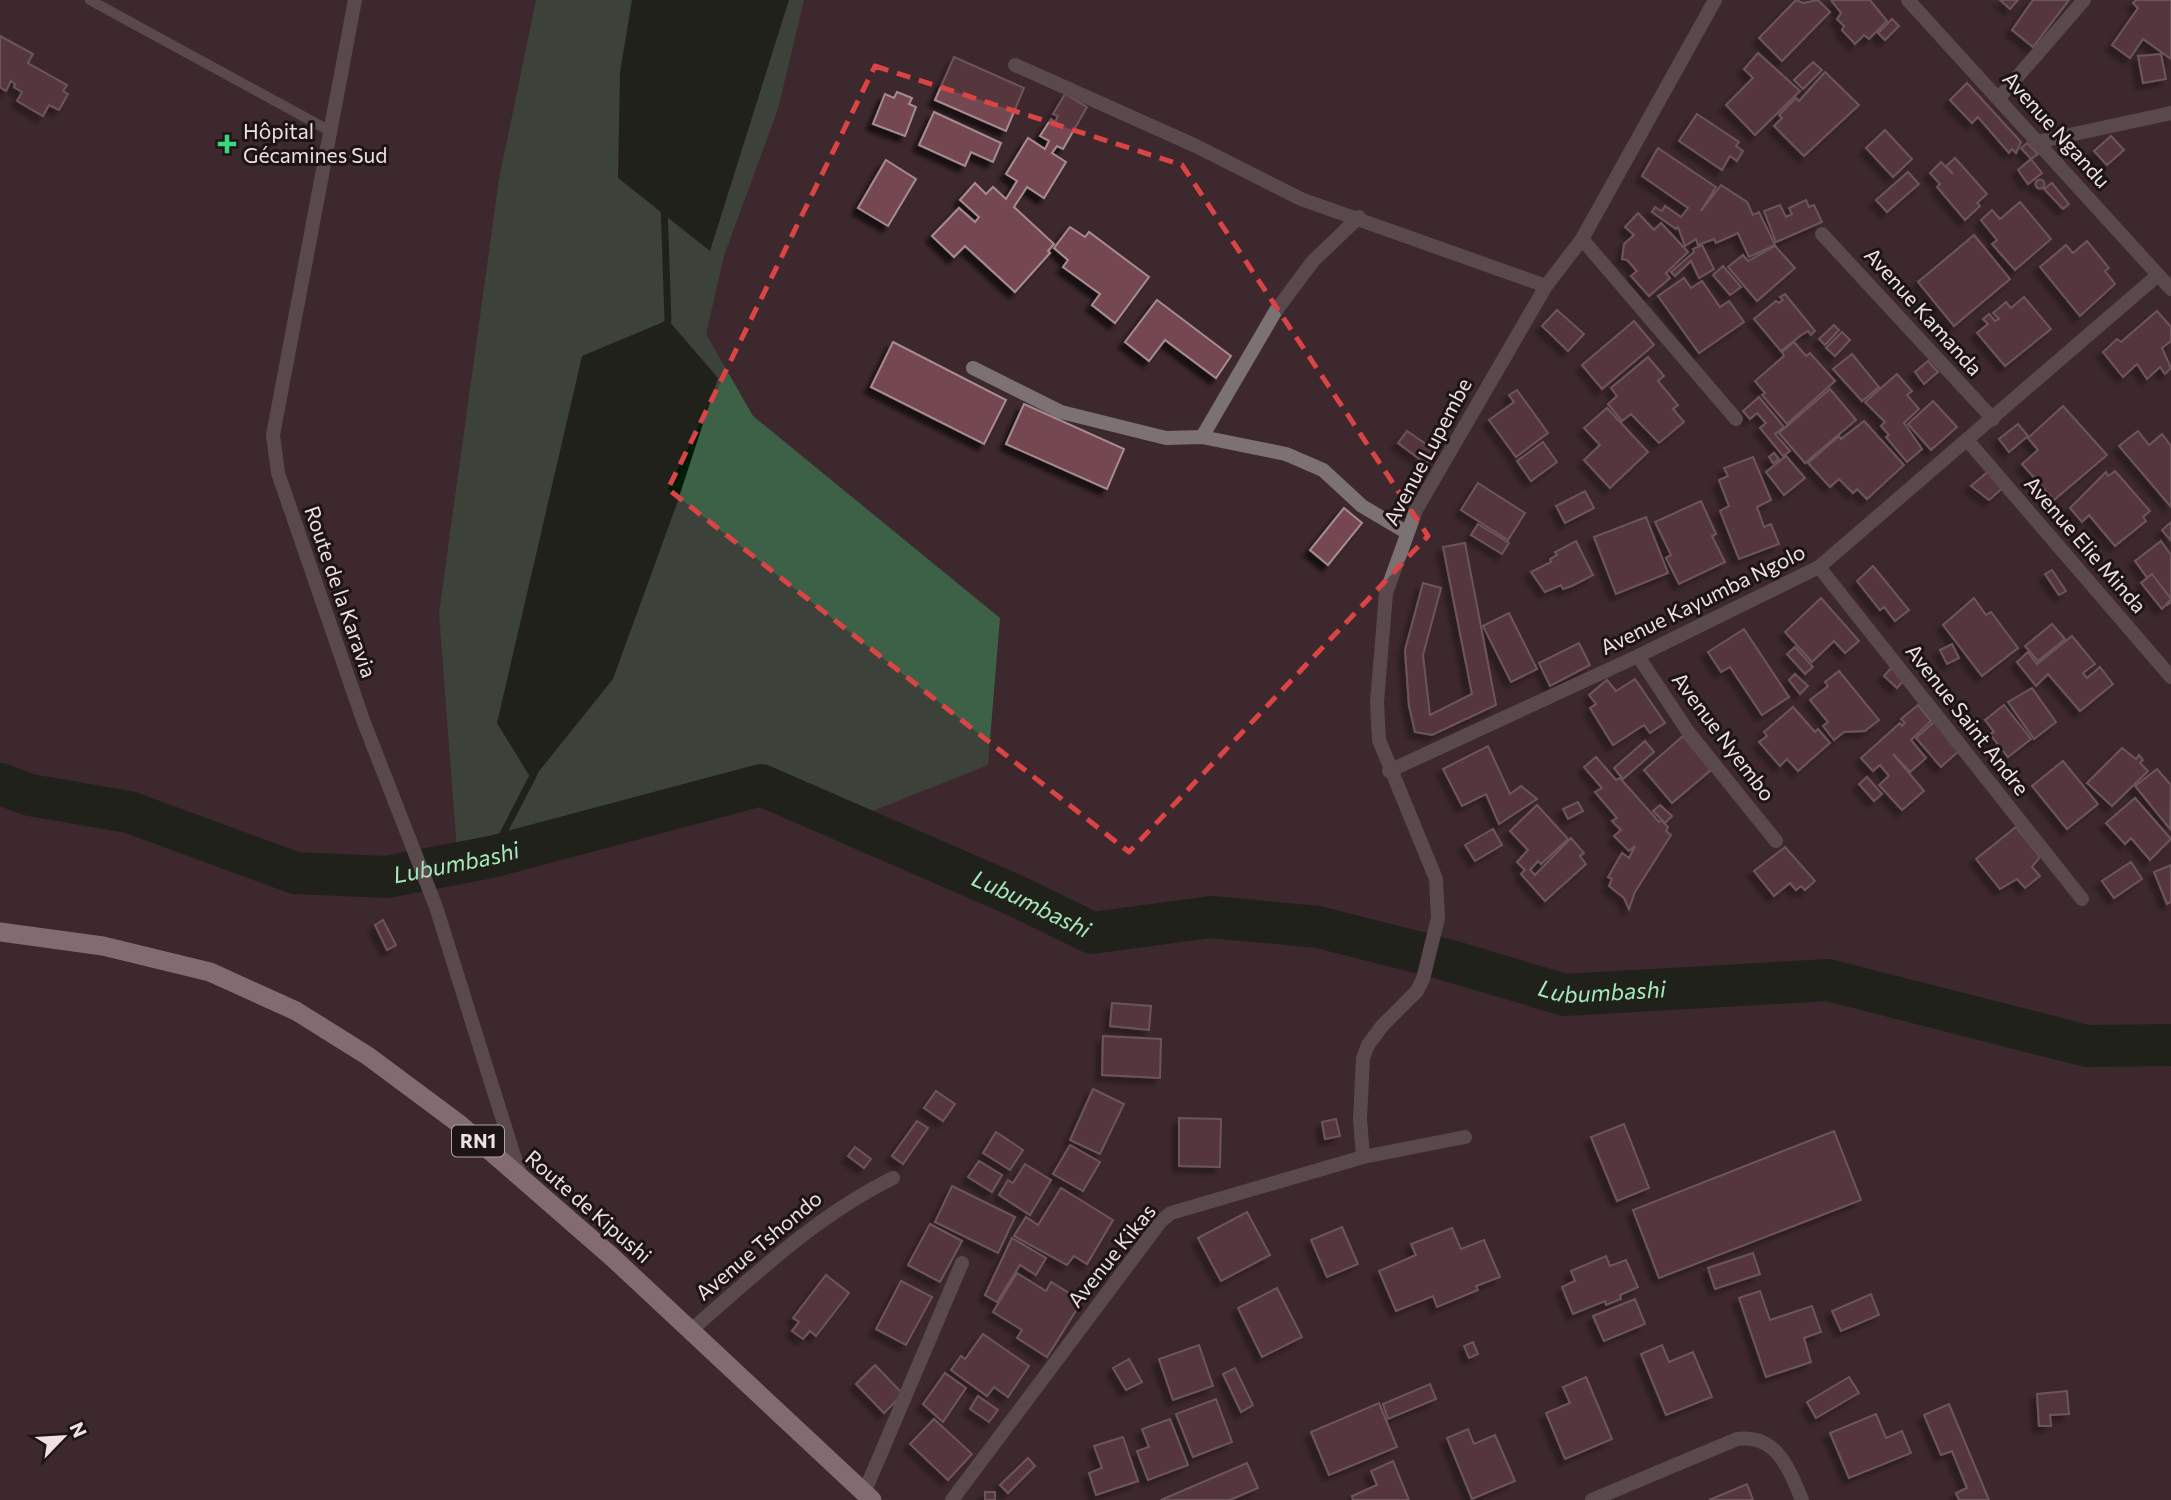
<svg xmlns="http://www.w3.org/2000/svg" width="2171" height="1500" font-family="Commissioner,sans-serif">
	<defs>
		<filter id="shadow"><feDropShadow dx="-6" dy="6" stdDeviation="2" flood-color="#0009"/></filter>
	</defs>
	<rect width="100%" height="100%" fill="#3d282d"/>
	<!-- green -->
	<polygon fill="#3c6147" points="536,0 804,0 778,109 724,256 706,334 753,416 1000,618 988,765 865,814 765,779 598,829 457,851 439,613 499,179"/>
	<!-- water -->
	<g fill="#001a08">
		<polygon points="632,0 789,0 710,251 618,178 620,72"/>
		<polygon points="668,320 718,378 675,509 613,679 532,780 497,723 582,356"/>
	</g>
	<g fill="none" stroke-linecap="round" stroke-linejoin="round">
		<!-- stream -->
		<g stroke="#001a08" stroke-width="7">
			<polyline points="664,205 668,320 665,329"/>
			<polyline points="491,857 534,774"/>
		</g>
		<!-- river -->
		<path stroke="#001a08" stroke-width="42" id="s1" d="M 0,784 L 30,795 L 129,812 L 295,873 L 386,877 L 491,857 L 761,785 L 1014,895 L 1092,933 L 1211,917 L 1318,927 L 1444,959 L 1565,995 L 1828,980 L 2087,1046 L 2171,1045"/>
	</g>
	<!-- building -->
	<g fill="#754751" stroke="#a58c91" stroke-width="2" filter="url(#shadow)">
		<polygon points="1796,0 1803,3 1818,0 1830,12 1782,61 1759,38"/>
		<polygon points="1831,0 1870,0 1887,21 1869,39 1864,35 1855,44 1842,30 1844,26 1837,19 1841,13"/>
		<polygon points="2000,0 2018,0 2010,9"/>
		<polygon points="2033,0 2069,0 2033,47 2012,30"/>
		<polygon points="2136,0 2171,0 2171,59 2143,39 2130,58 2112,45 2138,8 2133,3"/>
		<polygon points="1892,19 1899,26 1885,40 1878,33"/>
		<polygon points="0,36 33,54 28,63 67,85 63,91 68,94 59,110 49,105 43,116 17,101 22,92 14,87 15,84 11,81 6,91 0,87"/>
		<polygon points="1758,53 1800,91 1755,135 1726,105 1753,78 1744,69"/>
		<polygon points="2161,54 2166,79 2143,83 2138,56"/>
		<polygon points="954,57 1024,88 1006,131 935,100"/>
		<polygon points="1813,62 1822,70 1803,89 1794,80"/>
		<polygon points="1825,72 1859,105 1804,156 1774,126 1782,118 1779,115 1796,98 1799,101"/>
		<polygon points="1967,83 2021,142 2016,153 2012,149 2009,153 1978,117 1972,123 1950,100"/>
		<polygon points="897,92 912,98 909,104 916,107 905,136 873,124 885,94 894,98"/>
		<polygon points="1065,94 1087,107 1063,149 1057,146 1052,153 1066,162 1044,198 1027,187 1014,207 1054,244 1048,251 1050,253 1015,292 965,246 954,257 932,236 959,208 975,222 979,217 960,200 975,183 986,194 993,187 1006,199 1017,181 1006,174 1028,138 1045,149 1049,141 1040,136 1051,119 1055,122 1058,116 1053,114"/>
		<polygon points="934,112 1001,143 993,162 971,152 965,166 919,145"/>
		<polygon points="1697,114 1739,142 1736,146 1743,151 1737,161 1730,156 1722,170 1679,141"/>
		<polygon points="1885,130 1912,159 1893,177 1866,148"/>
		<polygon points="2111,136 2124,150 2107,165 2094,151"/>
		<polygon points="2027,143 2038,154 2031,159 2021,148"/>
		<polygon points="1658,148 1716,187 1701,211 1721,185 1747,202 1753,215 1759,212 1775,245 1749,257 1738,233 1716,243 1714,239 1698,245 1696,239 1685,246 1678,227 1676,229 1652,212 1655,207 1662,211 1665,206 1681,217 1688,208 1642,176"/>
		<polygon points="1955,158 1987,194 1977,203 1980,206 1965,220 1937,187 1940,184 1930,173 1941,162 1953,174 1946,166"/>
		<polygon points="2031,159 2042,173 2028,184 2018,170"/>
		<polygon points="886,160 916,179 888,226 858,208"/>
		<polygon points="1908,172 1919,184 1887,212 1876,200"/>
		<circle cx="2040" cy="184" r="4.5"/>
		<polygon points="2052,183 2069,204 2063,209 2044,189"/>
		<polygon points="1806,200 1809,207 1814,205 1822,222 1776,242 1764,211 1780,205 1786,217 1792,214 1789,208"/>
		<polygon points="2020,202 2051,239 2015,270 1992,244 1997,240 1981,220 1992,210 2000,219"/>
		<polygon points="1638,213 1654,230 1661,223 1688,252 1666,273 1670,278 1649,296 1631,276 1637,271 1627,260 1622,259 1624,244 1634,235 1625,227"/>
		<polygon points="1070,227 1085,237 1089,232 1149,277 1115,323 1092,305 1100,294 1063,267 1068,260 1054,248"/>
		<polygon points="1974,235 2010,279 1954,326 1918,282"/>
		<polygon points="2087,241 2109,268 2105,271 2115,284 2080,316 2040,267 2066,245 2073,253"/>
		<polygon points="1702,245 1714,269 1699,278 1691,261 1675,276 1671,272 1694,252 1693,249"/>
		<polygon points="1775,246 1795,268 1757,301 1728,267 1743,255 1748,261"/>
		<polygon points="1723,266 1741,287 1730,295 1713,275"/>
		<polygon points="1684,278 1691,288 1702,281 1720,307 1729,301 1744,322 1699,353 1658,296"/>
		<polygon points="1785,294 1815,331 1811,335 1808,331 1800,336 1781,351 1754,319 1776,301 1779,303 1783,300 1780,297"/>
		<polygon points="2024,297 2051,329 2005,366 1977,333 1988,324 1983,319 1989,314 1995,321 1999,319 1993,313 2006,302 2011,308"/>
		<polygon points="1157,300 1231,356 1216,378 1165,340 1149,361 1125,342"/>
		<polygon points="1557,310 1584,334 1568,351 1542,326"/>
		<polygon points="2157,311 2171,327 2171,341 2162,348 2171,368 2165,374 2160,367 2147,379 2137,364 2123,377 2103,352 2117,339 2121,342"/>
		<polygon points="1634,321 1654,345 1602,389 1582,365"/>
		<polygon points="1834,325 1839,330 1825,345 1819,339"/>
		<polygon points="1842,332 1850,340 1835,356 1826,348"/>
		<polygon points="893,342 1006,400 984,444 871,387"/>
		<polygon points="1794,342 1806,356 1810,353 1835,381 1787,424 1762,395 1765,393 1755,381 1784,356 1782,352"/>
		<polygon points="1852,354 1879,387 1862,401 1833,369"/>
		<polygon points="1648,357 1664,376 1658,381 1678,405 1673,409 1684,422 1659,443 1631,414 1622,421 1608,404 1617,396 1611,388"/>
		<polygon points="1928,361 1938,372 1924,384 1915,372"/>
		<polygon points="1897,374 1912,391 1907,395 1919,409 1904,423 1922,449 1907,462 1886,437 1889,435 1881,426 1885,422 1865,402"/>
		<polygon points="1830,389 1856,420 1805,463 1779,433"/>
		<polygon points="1517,390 1548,433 1516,457 1489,420 1514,402 1509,395"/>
		<polygon points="1759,397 1784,427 1775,434 1790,451 1783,456 1760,428 1766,423 1757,413 1750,419 1743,411"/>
		<polygon points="1933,401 1957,427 1931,450 1908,424"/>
		<polygon points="1024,404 1124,449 1107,489 1006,444"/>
		<polygon points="2063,406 2107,455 2054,500 2022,464 2038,450 2028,438"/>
		<polygon points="1607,408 1648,452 1610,488 1584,460 1600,445 1584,428"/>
		<polygon points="1864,421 1904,465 1867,499 1857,489 1853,493 1839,479 1830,487 1808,463 1839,436 1841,439"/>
		<polygon points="2018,424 2028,436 2009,452 1999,439"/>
		<polygon points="1407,431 1436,451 1426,464 1398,443"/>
		<polygon points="2138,431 2149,445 2162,434 2171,446 2171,507 2119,446"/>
		<polygon points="1543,442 1557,462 1531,481 1517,461"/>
		<polygon points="1774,453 1779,459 1773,463 1769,457"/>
		<polygon points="1786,456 1805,478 1784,495 1766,472"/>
		<polygon points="1753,457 1771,500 1757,507 1764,527 1771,524 1779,544 1739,559 1720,511 1729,506 1719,480 1728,476 1724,468"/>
		<polygon points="1991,469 2005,486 1989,500 1971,486"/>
		<polygon points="2115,471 2150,511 2143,517 2146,521 2115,546 2089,515 2082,522 2070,508 2106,472 2108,476"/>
		<polygon points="1478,483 1525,513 1508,540 1461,510"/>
		<polygon points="1585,491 1594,508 1565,523 1556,506"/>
		<polygon points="1701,501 1716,534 1712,536 1725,562 1679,584 1666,558 1671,555 1655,522"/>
		<polygon points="1344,508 1362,523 1328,565 1310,550"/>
		<polygon points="1646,517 1668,573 1616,594 1594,537"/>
		<polygon points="2171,522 2171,541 2162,530"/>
		<polygon points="1478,524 1509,543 1502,554 1471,535"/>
		<polygon points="1576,541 1593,575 1572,586 1563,589 1561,585 1545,592 1531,572 1551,562 1550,559 1557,555 1555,552"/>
		<polygon points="2161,541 2171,555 2171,602 2167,605 2135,561"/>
		<polygon points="1465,543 1496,705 1432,735 1415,732 1409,706 1405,650 1423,583 1441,588 1423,655 1430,715 1472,694 1443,547"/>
		<polygon points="1873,566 1909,610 1895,621 1884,607 1880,610 1857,581"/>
		<polygon points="2052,570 2066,591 2059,595 2045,574"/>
		<polygon points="2152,574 2171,599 2162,609 2141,583"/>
		<polygon points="1821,598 1859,641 1845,653 1834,641 1812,662 1785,632"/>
		<polygon points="1974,598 1986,615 1991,612 2018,648 1982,676 1943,625"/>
		<polygon points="1509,613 1537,669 1511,682 1483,626"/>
		<polygon points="2052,624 2065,639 2038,661 2025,646"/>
		<polygon points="1744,629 1789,697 1762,715 1730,667 1721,672 1708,652"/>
		<polygon points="2072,636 2095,664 2083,673 2087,678 2100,667 2113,684 2080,711 2048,674 2036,686 2017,662 2028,652 2037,664"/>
		<polygon points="1579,643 1590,665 1550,686 1539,663"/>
		<polygon points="1952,644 1959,658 1947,664 1940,650"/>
		<polygon points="1795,647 1813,667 1805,674 1787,654"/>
		<polygon points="1891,668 1904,680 1897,688 1884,676"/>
		<polygon points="1839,671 1879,720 1865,731 1844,732 1834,740 1823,726 1828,722 1810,700 1828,686 1825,682"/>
		<polygon points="1795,674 1808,686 1800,694 1789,680"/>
		<polygon points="1635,679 1665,723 1650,733 1644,725 1613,745 1590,708 1596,704 1589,695 1607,680 1616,691"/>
		<polygon points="2032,688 2056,722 2034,739 2008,702"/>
		<polygon points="1918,705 1931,721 1911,740 1926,758 1910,772 1893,754 1924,791 1902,810 1879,785 1889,776 1880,765 1873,771 1861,758 1900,723 1902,726 1905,723 1901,719"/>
		<polygon points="2004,705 2031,739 2008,757 1990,734 1994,732 1985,720"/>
		<polygon points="1793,707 1815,732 1818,729 1830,743 1798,771 1787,759 1780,766 1759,742 1767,736 1764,732"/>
		<polygon points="1935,721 1960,750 1941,767 1916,738"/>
		<polygon points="1683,736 1711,770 1672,803 1644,770"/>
		<polygon points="1645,741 1654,752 1623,779 1614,768"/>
		<polygon points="1488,746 1510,794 1521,786 1537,799 1499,824 1486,794 1462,806 1443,769"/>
		<polygon points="2122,748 2136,759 2139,755 2143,760 2140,763 2148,771 2112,806 2087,783"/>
		<polygon points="1596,757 1616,780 1620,778 1659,822 1661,820 1668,827 1666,831 1671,835 1635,892 1629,909 1624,898 1609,886 1612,879 1608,877 1622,853 1629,858 1635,846 1629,851 1614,836 1621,830 1612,821 1617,818 1595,792 1602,788 1584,767"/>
		<polygon points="2063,761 2098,804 2067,829 2032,786"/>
		<polygon points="2157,769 2171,785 2170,829 2135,786"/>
		<polygon points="1867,777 1882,794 1874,801 1859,784"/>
		<polygon points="2135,798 2171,839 2150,860 2131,838 2125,844 2106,823"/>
		<polygon points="1578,802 1583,811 1568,819 1563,809"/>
		<polygon points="1537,805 1568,839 1541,864 1538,861 1530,870 1535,875 1571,838 1584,853 1580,856 1586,864 1545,901 1521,874 1525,870 1517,862 1528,850 1510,831"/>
		<polygon points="1660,805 1672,816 1665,823 1653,811"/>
		<polygon points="2016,827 2040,857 2032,867 2040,876 2025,888 2017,879 2000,889 1976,859"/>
		<polygon points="1493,829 1502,845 1475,861 1465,845"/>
		<polygon points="1785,847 1815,881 1805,890 1801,886 1796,890 1790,883 1774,896 1754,871"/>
		<polygon points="2131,862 2142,879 2114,898 2102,881"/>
		<polygon points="2171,865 2171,902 2167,904 2154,872"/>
		<polygon points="383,920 396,945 387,950 375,925"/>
		<polygon points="1112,1003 1151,1006 1149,1030 1110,1026"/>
		<polygon points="1103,1036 1161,1039 1160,1078 1102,1075"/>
		<polygon points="1093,1089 1124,1104 1100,1154 1070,1140"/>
		<polygon points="936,1091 955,1104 943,1121 924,1108"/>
		<polygon points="1179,1118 1221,1119 1220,1167 1179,1166"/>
		<polygon points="1336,1119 1340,1136 1325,1139 1322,1122"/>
		<polygon points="917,1121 928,1128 903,1164 892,1156"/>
		<polygon points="1624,1124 1649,1188 1617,1201 1591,1137"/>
		<polygon points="1834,1131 1861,1200 1659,1278 1633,1210"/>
		<polygon points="996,1132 1023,1150 1010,1170 983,1153"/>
		<polygon points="1070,1145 1100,1162 1083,1191 1053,1174"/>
		<polygon points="855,1147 871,1159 864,1168 848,1156"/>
		<polygon points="979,1161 1002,1175 992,1192 968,1177"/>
		<polygon points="1025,1164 1051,1180 1030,1215 999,1195 1008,1180 1013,1183"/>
		<polygon points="952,1186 1015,1217 998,1253 935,1222"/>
		<polygon points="1061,1188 1113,1220 1087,1264 1074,1256 1067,1265 1014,1236 1026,1217 1038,1225"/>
		<polygon points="1247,1212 1270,1255 1221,1281 1198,1238"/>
		<polygon points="930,1224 962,1241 940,1282 908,1265"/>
		<polygon points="1342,1227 1358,1264 1327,1277 1311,1240"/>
		<polygon points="1452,1228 1461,1249 1484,1240 1500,1277 1476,1286 1478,1290 1437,1307 1433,1296 1396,1311 1379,1271 1416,1255 1411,1244"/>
		<polygon points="1012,1238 1046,1258 1036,1275 1020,1265 997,1302 985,1295"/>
		<polygon points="1753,1253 1760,1274 1715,1289 1708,1268"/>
		<polygon points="1606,1256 1610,1266 1626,1260 1638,1287 1620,1295 1621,1299 1606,1305 1605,1301 1573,1314 1562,1287 1575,1281 1571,1271"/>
		<polygon points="1017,1273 1046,1291 1051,1282 1082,1301 1047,1357 1017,1338 1022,1330 993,1312"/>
		<polygon points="826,1275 849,1293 816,1336 810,1331 803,1339 792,1331 799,1322 793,1318"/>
		<polygon points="901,1281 932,1297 906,1345 876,1329"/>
		<polygon points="1277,1288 1302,1337 1262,1357 1238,1308"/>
		<polygon points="1760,1291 1770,1320 1812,1306 1821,1332 1804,1338 1811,1362 1766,1377 1739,1298"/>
		<polygon points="1871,1294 1879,1315 1841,1331 1832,1311"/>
		<polygon points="1635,1299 1645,1324 1604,1341 1593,1316"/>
		<polygon points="983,1334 1029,1366 1008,1397 994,1387 987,1396 951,1370 961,1356 965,1359"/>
		<polygon points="1473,1342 1478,1354 1469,1358 1464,1346"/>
		<polygon points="1199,1345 1213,1386 1173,1400 1159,1359"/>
		<polygon points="1662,1345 1669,1362 1693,1352 1712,1397 1666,1415 1641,1354"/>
		<polygon points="1129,1359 1142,1382 1126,1390 1113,1368"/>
		<polygon points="875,1365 903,1394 884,1413 856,1384"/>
		<polygon points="1235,1368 1253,1405 1241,1412 1223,1374"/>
		<polygon points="945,1373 966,1388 943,1422 923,1404"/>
		<polygon points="1586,1377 1612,1439 1565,1459 1546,1413 1570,1403 1563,1387"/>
		<polygon points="1849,1377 1859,1393 1816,1418 1807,1402"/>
		<polygon points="1430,1384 1436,1399 1388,1419 1383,1404"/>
		<polygon points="2067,1391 2069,1414 2050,1415 2051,1426 2039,1426 2037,1394"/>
		<polygon points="978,1396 998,1410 989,1422 970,1409"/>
		<polygon points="1216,1399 1232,1442 1193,1457 1176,1414"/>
		<polygon points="1379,1403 1397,1447 1329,1475 1311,1432"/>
		<polygon points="1949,1404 1989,1500 1959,1500 1956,1493 1967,1488 1952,1451 1941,1455 1924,1415"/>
		<polygon points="1876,1414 1886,1438 1902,1431 1911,1453 1849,1478 1830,1433"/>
		<polygon points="934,1419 972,1454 948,1480 910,1444"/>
		<polygon points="1170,1419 1188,1465 1148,1480 1137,1451 1149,1447 1142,1429"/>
		<polygon points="1468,1429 1474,1444 1495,1435 1515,1481 1472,1499 1447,1438"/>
		<polygon points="1123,1437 1138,1481 1096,1495 1089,1473 1102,1468 1094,1446"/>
		<polygon points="1028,1458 1035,1466 1008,1493 1000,1485"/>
		<polygon points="1393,1461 1409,1500 1353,1500 1352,1496 1377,1485 1371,1471"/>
		<polygon points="1247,1463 1258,1488 1230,1500 1161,1500"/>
		<polygon points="1747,1484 1753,1500 1709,1500"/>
		<rect x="985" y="1492" width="10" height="8"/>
	</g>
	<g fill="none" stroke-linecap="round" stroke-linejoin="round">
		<!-- service -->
		<polyline stroke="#7c7173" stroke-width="10" points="90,0 330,131"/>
		<!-- minor -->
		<g stroke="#7c7173" stroke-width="14">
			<polyline points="355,0 273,435 278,473 363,720 436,907 521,1178"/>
			<polyline points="1015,65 1196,146 1301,199 1546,286"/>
			<polyline points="1999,98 2084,0"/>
			<polyline points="2037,142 2171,113"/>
			<polyline points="1822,234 1993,419"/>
			<polyline points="1582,239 1736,419"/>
			<polyline points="973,368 1061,412 1166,438 1202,437 1286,454 1323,470 1362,506 1406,532"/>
			<polyline points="1202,437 1275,312 1313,261 1359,217"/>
			<polyline points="1968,441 2171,677"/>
			<polyline points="1819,567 2082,899"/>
			<polyline points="1638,656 1689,733 1776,841"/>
			<polyline points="1389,771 1638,656 1819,567 2158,275"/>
			<polyline points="1363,1157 1360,1119 1363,1058 1368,1045 1382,1026 1417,991 1423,979 1438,918 1436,879 1379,740 1377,702 1386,593 1416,510 1546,286 1582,239 1715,0"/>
			<path d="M 691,1330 C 756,1274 816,1216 893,1178"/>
			<polyline points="864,1493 962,1263"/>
			<polyline points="952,1500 1161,1221 1171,1213 1363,1157 1465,1137"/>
			<path d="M 1592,1500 L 1737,1439 C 1777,1434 1789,1469 1802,1500"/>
		</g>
		<!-- tertiary -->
		<polyline stroke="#7c7173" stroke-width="14" points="1908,0 2171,289"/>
		<!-- trunk -->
		<polyline stroke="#d8bfc4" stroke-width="19" points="0,932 103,946 210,972 296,1011 368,1056 458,1123 612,1257 872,1500"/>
	</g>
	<!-- marked area -->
	<path d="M0 0H2171V1500H0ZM 875,66 L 1182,165 L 1428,536 L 1129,852 L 668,489 Z" fill="#3d282d" fill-opacity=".55" fill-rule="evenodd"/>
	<path fill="none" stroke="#da4444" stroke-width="5" stroke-dasharray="14 9" stroke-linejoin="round" d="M 875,66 L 1182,165 L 1428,536 L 1129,852 L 668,489 Z"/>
	<!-- markers -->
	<path fill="#39d87f" stroke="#1d1416" stroke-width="2.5" d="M223.5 133.5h7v7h7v7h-7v7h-7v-7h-7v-7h7z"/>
	<g text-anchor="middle" stroke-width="6" stroke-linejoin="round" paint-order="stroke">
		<!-- shield labels -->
		<rect fill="#1d1416" stroke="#b0a4a6" stroke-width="2" x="452" y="1125.5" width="52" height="31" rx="5"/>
		<g font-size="19" font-weight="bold" fill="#efe1e3">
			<text x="478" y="1148">RN1</text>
		</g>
		<!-- street labels -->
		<g font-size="21" fill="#efe1e3" stroke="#1d1416">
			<text transform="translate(2056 130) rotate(48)" y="7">Avenue Ngandu</text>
			<text transform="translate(1923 312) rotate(48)" y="7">Avenue Kamanda</text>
			<text transform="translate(1428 452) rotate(-62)" y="7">Avenue Lupembe</text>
			<text transform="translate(2085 545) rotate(49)" y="7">Avenue Elie Minda</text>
			<text transform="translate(340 592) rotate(71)" y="7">Route de la Karavia</text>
			<text transform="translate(1703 600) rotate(-26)" y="7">Avenue Kayumba Ngolo</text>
			<text transform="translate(1967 720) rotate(52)" y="7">Avenue Saint Andre</text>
			<text transform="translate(1723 737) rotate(53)" y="7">Avenue Nyembo</text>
			<text transform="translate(588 1207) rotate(41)" y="7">Route de Kipushi</text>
			<text transform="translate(759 1246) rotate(-40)" y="7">Avenue Tshondo</text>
			<text transform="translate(1112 1256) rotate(-51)" y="7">Avenue Kikas</text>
		</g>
		<!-- poi labels -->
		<g font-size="21" fill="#efe1e3" stroke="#1d1416" text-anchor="start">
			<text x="243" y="139">Hôpital<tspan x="243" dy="24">Gécamines Sud</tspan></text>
		</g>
		<!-- water labels -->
		<g font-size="23" font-style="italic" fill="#a5eaba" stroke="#1d1416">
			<text dy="8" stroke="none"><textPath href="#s1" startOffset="472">Lubumbashi</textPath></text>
			<text dy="8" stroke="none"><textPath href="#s1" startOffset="1082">Lubumbashi</textPath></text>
			<text dy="8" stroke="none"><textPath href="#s1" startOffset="1670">Lubumbashi</textPath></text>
		</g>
	</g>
	<!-- north arrow -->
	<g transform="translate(63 1437) rotate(65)" stroke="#1d1416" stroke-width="5" paint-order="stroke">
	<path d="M0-5L12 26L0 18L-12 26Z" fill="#efe1e3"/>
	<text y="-10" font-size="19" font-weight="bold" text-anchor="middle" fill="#efe1e3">N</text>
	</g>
</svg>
